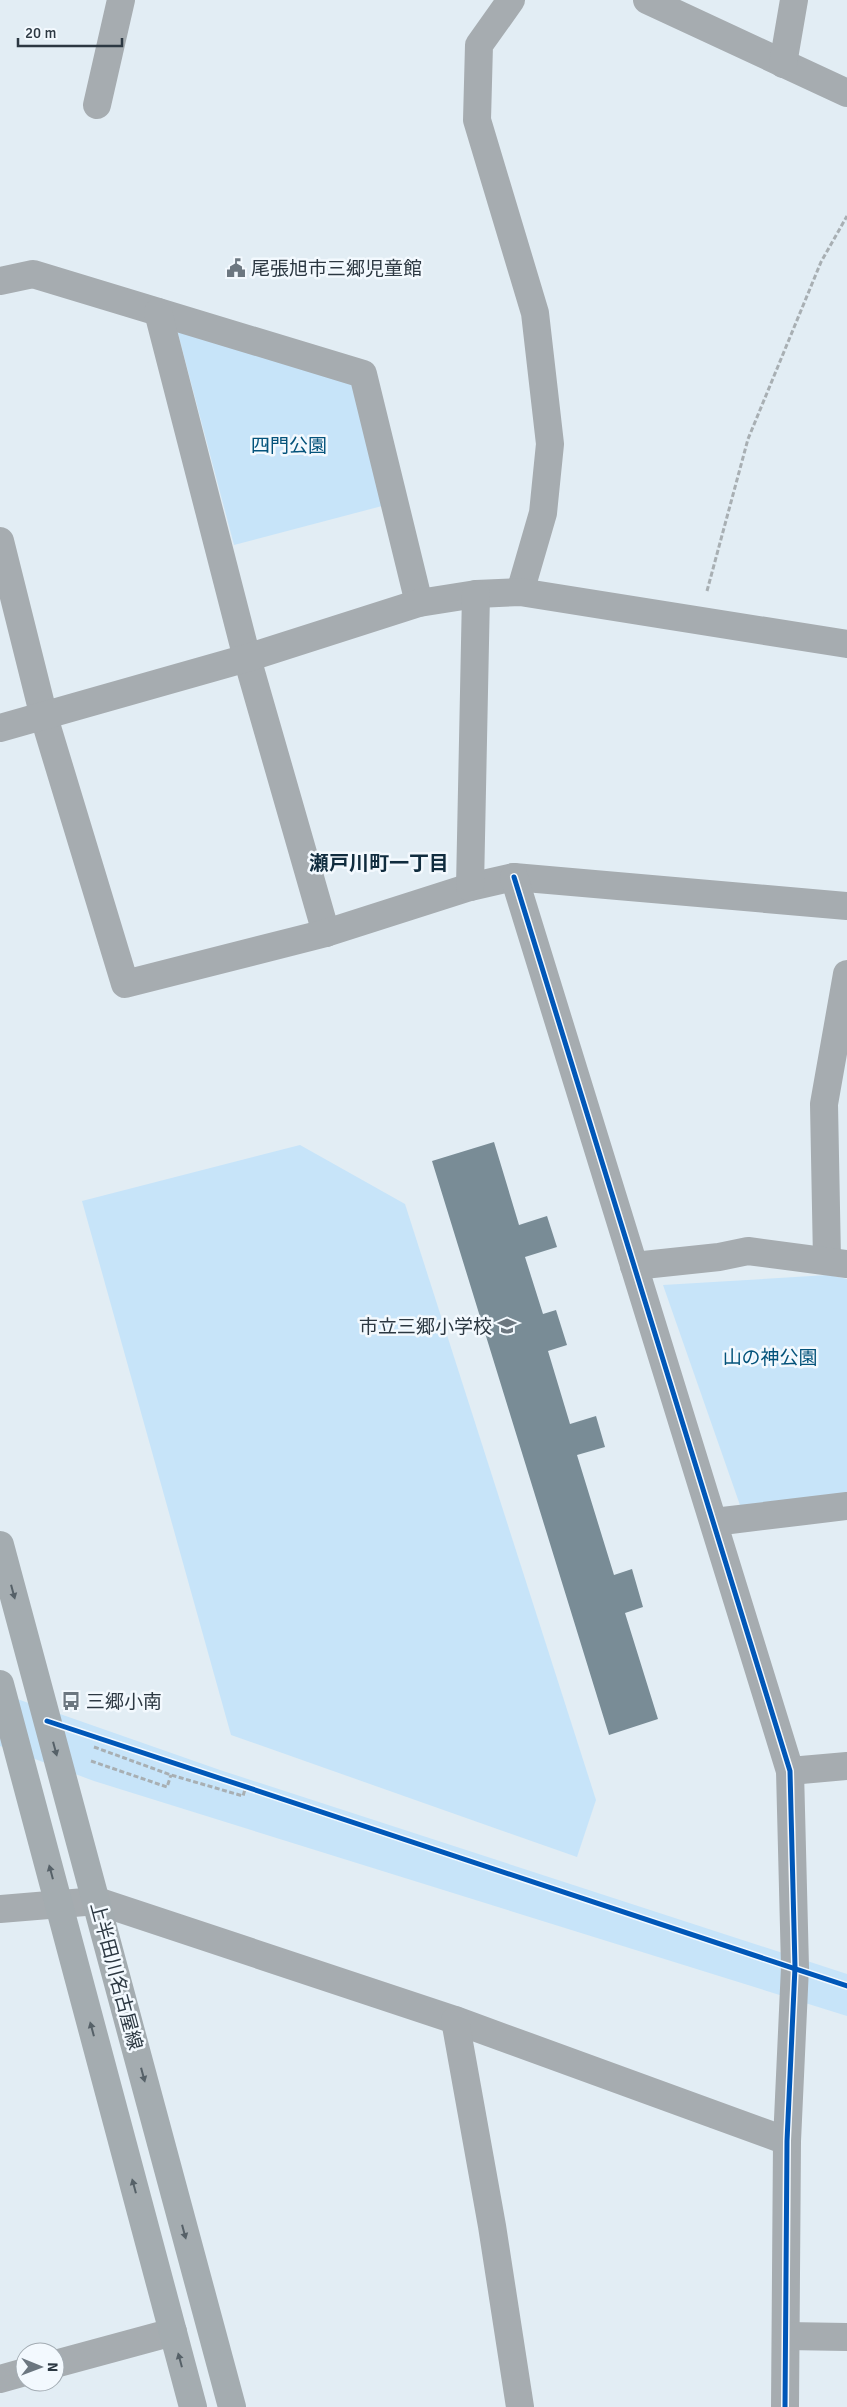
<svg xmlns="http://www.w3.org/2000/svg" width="847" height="2407" font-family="Signika,'Noto Sans JP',sans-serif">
	<rect width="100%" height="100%" fill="#e2edf4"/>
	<!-- green -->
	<g fill="#c7e4f9">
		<polygon points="177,330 355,381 382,506 234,545"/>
		<polygon points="300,1145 405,1204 596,1800 577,1857 231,1735 82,1201"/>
		<polygon points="828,1275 847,1279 847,1493 741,1508 663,1285"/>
		<polygon points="0,1693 220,1770 847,1974 847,2016 94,1781 0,1746"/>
	</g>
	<!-- building -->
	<polygon fill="#798c96" points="494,1142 519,1225 547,1216 557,1247 525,1257 543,1314 556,1310 567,1345 548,1351 570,1424 596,1416 605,1447 577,1455 614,1575 632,1569 643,1607 625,1613 658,1719 609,1735 432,1161"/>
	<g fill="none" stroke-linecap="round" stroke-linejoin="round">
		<!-- path -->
		<g stroke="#a8afb3" stroke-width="3" stroke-dasharray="5 2.5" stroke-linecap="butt">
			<polyline points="707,591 748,439 821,262 847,216"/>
			<polyline points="84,1733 764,1957"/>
			<polyline points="94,1747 171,1775 243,1796 246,1786"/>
			<polyline points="91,1761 167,1787 171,1775"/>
			<polyline points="827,1978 847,1986"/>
		</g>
		<!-- street -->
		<g stroke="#a6acb0" stroke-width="28">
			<polyline points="511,0 479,45 477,120 535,313 550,444 543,513 520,592"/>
			<polyline points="647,0 847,93"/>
			<polyline points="783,64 794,0"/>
			<polyline points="97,105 121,0"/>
			<polyline points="0,281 33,274 363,374 419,603"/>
			<polyline points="158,312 247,658 326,933"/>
			<polyline points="0,541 44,717 125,984 326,933 470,887 514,877 847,906"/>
			<polyline points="0,728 247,658 419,603 476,594 520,592 847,644"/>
			<polyline points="514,877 790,1771 795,1967 787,2141 785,2407"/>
			<polyline points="470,887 476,594"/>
			<polyline points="827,1260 824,1104 847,974"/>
			<polyline points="634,1266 719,1257 748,1251 847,1264"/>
			<polyline points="714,1522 847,1506"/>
			<polyline points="790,1771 847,1766"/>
			<polyline points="0,1909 97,1901 455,2020 787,2141"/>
			<polyline points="455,2020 492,2226 520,2407"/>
			<polyline points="786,2336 847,2337"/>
			<polyline points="55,2364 173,2332"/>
			<polyline points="0,2379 25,2372"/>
		</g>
		<!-- secondary -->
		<g stroke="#a4acb0" stroke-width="28">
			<polyline points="0,1545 232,2407"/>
			<polyline points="0,1684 193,2407"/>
		</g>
		<!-- cycleway casing -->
		<g stroke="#f3f9fe" stroke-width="8">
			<g id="cycleway">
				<polyline points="514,877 790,1771 795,1967 787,2141 785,2407"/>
				<polyline points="47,1721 847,1986"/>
			</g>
		</g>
		<!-- cycleway -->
		<use href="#cycleway" stroke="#0057b8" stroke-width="5"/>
	</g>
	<!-- one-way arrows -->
	<defs><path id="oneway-solid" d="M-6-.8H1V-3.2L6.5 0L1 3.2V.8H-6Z" transform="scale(1.25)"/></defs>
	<g fill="#566168">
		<use href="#oneway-solid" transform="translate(13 1592) rotate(75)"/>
		<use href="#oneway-solid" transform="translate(55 1749) rotate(75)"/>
		<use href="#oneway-solid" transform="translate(51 1872) rotate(-105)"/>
		<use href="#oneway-solid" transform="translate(92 2029) rotate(-105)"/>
		<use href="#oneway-solid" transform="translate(143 2075) rotate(75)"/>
		<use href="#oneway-solid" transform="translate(134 2186) rotate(-105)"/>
		<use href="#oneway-solid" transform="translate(184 2232) rotate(75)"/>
		<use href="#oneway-solid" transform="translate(180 2360) rotate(-105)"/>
	</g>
	<!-- icons -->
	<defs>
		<g id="civic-bare" transform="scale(1.5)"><path d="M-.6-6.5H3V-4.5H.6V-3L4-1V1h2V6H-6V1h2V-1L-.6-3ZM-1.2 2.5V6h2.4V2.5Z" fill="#6c7780" stroke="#f3f9fe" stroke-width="2.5" paint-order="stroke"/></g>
		<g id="school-bare" transform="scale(1.5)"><path d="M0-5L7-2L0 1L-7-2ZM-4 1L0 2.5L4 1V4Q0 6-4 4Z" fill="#6c7780" stroke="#f3f9fe" stroke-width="2.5" paint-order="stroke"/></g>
		<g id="bus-bare" transform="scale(1.5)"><path d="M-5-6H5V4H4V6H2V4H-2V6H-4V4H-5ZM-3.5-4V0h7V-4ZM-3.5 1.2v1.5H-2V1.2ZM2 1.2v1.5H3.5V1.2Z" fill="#6c7780" stroke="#f3f9fe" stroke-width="2.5" paint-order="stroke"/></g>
	</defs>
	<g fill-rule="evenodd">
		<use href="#civic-bare" x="236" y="268"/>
		<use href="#school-bare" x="507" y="1326"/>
		<use href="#bus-bare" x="71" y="1701"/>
	</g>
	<g text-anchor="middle" stroke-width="5" stroke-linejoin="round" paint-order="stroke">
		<!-- poi labels -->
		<g font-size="19" fill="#2c3842" stroke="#f3f9fe" text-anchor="start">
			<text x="251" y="275">尾張旭市三郷児童館</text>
			<text x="492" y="1333" text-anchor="end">市立三郷小学校</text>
			<text x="86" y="1708">三郷小南</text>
		</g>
		<!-- park labels -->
		<g font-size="19" fill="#04537b" stroke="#f3f9fe">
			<text x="289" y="452">四門公園</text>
			<text x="770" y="1364">山の神公園</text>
		</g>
		<!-- street labels -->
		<g font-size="19" fill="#2c3842" stroke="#f3f9fe">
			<text transform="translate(117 1976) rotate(75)" y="7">上半田川名古屋線</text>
		</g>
		<!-- neighbourhood labels -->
		<g font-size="20" font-weight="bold" fill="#102c3e" stroke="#f3f9fe">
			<text x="379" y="870">瀬戸川町一丁目</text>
		</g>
	</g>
	<!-- north arrow -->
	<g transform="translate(40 2367) rotate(91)"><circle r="24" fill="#f3f9fe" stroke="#a3acb3"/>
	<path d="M0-4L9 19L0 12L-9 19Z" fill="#6c7780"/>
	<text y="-8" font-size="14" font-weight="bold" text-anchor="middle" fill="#2c3842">N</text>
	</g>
	<!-- scale -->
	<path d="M18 38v8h104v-8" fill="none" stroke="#2c3842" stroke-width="2.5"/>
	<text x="25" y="38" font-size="15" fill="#2c3842" stroke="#f3f9fe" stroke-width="4" paint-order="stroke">20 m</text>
</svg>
